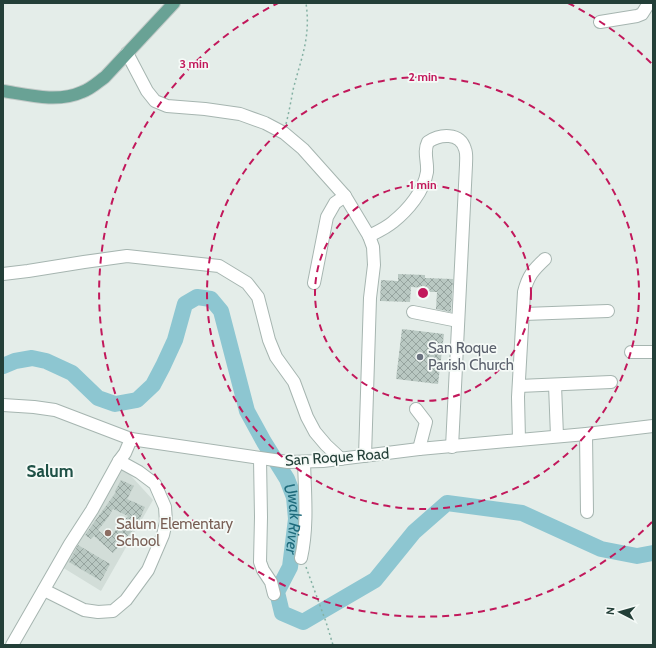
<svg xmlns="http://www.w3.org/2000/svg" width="656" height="648" font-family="Cabin,sans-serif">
	<defs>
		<pattern id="building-cross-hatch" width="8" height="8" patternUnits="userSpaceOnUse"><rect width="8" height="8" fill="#b9c8c2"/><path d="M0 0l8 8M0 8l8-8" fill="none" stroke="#96a49f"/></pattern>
	</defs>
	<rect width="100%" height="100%" fill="#e4ede9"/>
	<!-- built -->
	<polygon fill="#d2ddd8" points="122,466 153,500 101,591 62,567"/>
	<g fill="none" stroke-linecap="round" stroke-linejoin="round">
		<!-- river -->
		<path stroke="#8dc6d1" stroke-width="16" id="s1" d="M 3,366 L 15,361 L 32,358 L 46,361 L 72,373 L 98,398 L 115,404 L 137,400 L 153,385 L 163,366 L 175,340 L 185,304 L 197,297 L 211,299 L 221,311 L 247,411 L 264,442 L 287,479 L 294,497 L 296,519 L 290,567 L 277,592 L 282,613 L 303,622 L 375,580 L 414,532 L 447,503 L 522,513 L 601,549 L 637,556 L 653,553"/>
	</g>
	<!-- building -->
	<g fill="url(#building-cross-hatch)" fill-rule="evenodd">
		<polygon points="398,274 425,275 425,278 453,279 451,312 436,309 437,292 428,292 428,288 411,287 410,302 380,301 381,280 398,281"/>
		<polygon points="402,329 444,334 438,384 396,379"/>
		<path d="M 121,480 L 134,486 L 127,499 L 145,507 L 137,525 L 113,553 L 94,536 L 91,539 L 85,535 L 116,492 L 115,491 ZM 113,509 L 128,516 L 108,539 L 98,530 L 107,519 Z"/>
		<polygon points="78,545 110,564 101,581 69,562"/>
	</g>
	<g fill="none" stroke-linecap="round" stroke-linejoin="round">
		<!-- minor casing -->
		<g stroke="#a6b5b0" stroke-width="14">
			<g id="minor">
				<polyline points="600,22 637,16 642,14 649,3"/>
				<polyline points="127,53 147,91 155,101 167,106 205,109 240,114 265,123 284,133 303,149 345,196 369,236 373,247 374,265 370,298 365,456"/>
				<path d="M 369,236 C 377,232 386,228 393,222 C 408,210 424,191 427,172 C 428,161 423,152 428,142 C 440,134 460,132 465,149 C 467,154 466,160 466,165 L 452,447"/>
				<polyline points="3,274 28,271 84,262 127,256 219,266 247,283 258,297 269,340 276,357 294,382 307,417 315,432 326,445 341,459"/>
				<polyline points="314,283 327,217 335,203 345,196"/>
				<polyline points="413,312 458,321"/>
				<polyline points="524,314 608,311"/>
				<polyline points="631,352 653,352"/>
				<polyline points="555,385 557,436"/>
				<polyline points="519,386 611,382"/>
				<polyline points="3,405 34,407 55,410 131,439 288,462 323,461 419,449 586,434 653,426"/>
				<polyline points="416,409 426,422 419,449"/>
				<polyline points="586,434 587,512"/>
				<path d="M 519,440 L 518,397 L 524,292 C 528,276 533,270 545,259"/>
				<polyline points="260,459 261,517 260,562 263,570 271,582 274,594"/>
				<path d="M 301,558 C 308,527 305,494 304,462"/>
				<polyline points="44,590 84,610 98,612 113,611 126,600 148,570 163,535 166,522 165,507 155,484 139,472 119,461"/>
				<polyline points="12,645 70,544 92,510 119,461 125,453 131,439"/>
			</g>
		</g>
		<!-- major casing -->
		<g stroke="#c1c9c7" stroke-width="14">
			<path id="major" d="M 3,91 C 28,95 58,103 82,92 C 91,89 98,82 105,77 L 174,3"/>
		</g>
		<!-- path -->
		<g stroke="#85b1a4" stroke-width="1.5" stroke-dasharray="2 3" stroke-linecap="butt">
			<path d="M 286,124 C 289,112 291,101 293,90 C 301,58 311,38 306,3"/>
			<polyline points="306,567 326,622 333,645"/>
		</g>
		<!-- minor -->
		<use href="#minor" stroke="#fff" stroke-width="12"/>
		<!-- major -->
		<use href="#major" stroke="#69a295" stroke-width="12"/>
	</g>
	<!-- distance rings -->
	<g fill="none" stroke="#c2185b" stroke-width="2" stroke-dasharray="7 5">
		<circle cx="423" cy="293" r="108"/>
		<circle cx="423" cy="293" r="216"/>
		<path d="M652 522A324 324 0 1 1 278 3M568 3A324 324 0 0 1 652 64"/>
	</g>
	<!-- markers -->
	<circle fill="#6b7280" stroke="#f5faf7" stroke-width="1.5" cx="420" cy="357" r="4"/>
	<circle fill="#8d6e63" stroke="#f5faf7" stroke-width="1.5" cx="108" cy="533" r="4"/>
	<g text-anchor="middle" stroke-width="3.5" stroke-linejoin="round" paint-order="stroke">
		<!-- worship labels -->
		<g font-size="15" fill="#5b616d" stroke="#f5faf7" text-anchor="start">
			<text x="428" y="353">San Roque<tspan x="428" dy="17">Parish Church</tspan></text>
		</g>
		<!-- street labels -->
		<g font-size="15" fill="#233f38" stroke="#f5faf7">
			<text transform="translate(337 457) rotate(-4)" y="5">San Roque Road</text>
		</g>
		<!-- education labels -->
		<g font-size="15" fill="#785e54" stroke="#f5faf7" text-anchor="start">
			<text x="116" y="529">Salum Elementary<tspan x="116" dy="17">School</tspan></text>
		</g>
		<!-- water labels -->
		<g font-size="16" font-style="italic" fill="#1e6a7b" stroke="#f5faf7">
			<text dy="6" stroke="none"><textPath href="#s1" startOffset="526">Uwak River</textPath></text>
		</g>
		<!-- quarter labels -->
		<g font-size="17" font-weight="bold" fill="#1f5146" stroke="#f5faf7">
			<text x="50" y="477">Salum</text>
		</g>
	</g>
	<circle cx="423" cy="293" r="6" fill="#c2185b" stroke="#f5faf7" stroke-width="2"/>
	<g font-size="12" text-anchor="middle" font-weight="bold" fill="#c2185b" stroke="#f5faf7" stroke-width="3.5" stroke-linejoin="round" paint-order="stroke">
		<text x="194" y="68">3 min</text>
		<text x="423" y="81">2 min</text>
		<text x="423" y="189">1 min</text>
	</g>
	<!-- border -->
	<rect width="656" height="648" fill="none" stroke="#233f38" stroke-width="8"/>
	<!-- north arrow -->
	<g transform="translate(620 612) rotate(276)" stroke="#f5faf7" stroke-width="3" paint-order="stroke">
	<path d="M0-3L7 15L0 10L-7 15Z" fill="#233f38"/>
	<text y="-6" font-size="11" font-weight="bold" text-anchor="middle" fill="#233f38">N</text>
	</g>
</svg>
